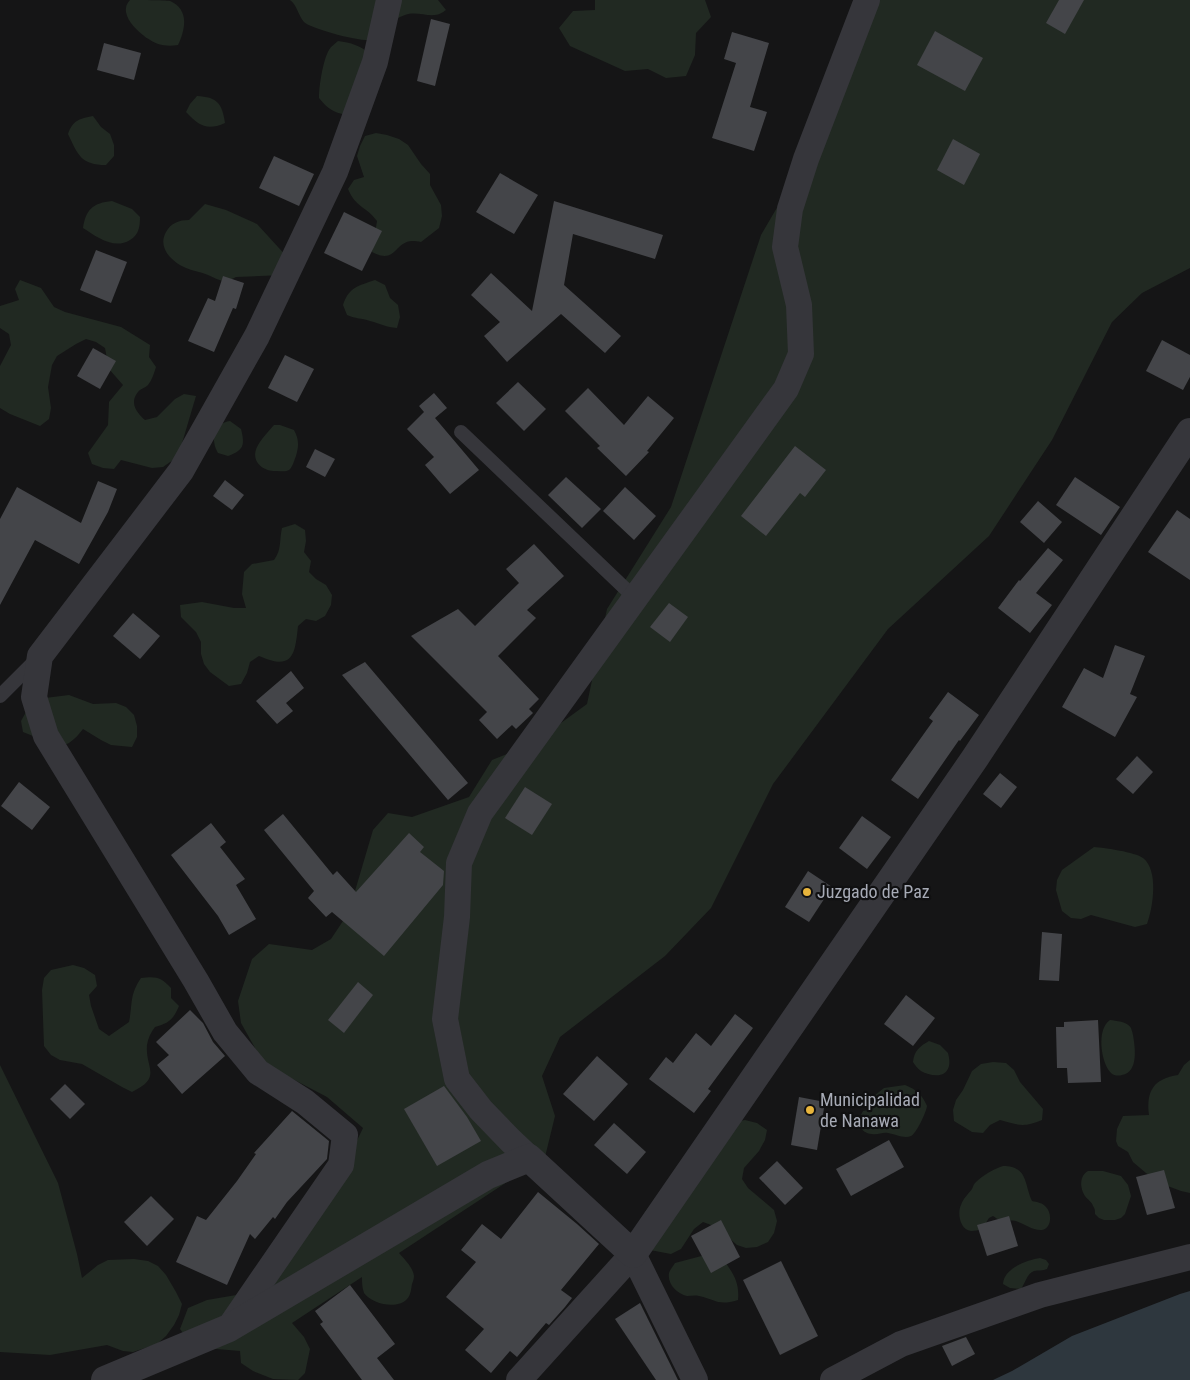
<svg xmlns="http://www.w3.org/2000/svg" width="1190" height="1380" font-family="'Roboto Condensed',sans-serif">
	<rect width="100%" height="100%" fill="#151516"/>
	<!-- green -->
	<g fill="#212922">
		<path d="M 130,0 C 139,0 164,0 170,1 C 190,10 185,30 178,45 C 171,46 165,46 158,44 C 144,39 115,15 130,0 Z"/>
		<path d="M 290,0 L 438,0 L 446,10 C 443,12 439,15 435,15 C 425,16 415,11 405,15 C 391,19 381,37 371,40 C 361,42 311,29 304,22 C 298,15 297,5 290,0 Z"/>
		<polygon points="595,0 705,0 711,17 696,33 695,55 686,76 666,78 648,69 625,71 570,46 559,28 573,11 595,10"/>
		<path d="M 872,0 L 1190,0 L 1190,268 L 1142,293 L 1112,322 L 1052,440 L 989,536 L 888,629 L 773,784 L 711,908 L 665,956 L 560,1037 L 542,1076 L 555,1116 L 545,1157 L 399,1253 C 404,1259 413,1267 414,1276 C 414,1279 413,1281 412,1284 C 411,1289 411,1295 407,1299 C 397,1310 372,1304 364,1293 C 362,1288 362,1282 362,1277 L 292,1323 L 304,1337 L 310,1349 L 305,1373 L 298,1380 L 273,1379 L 253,1371 L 241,1363 L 240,1351 L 193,1347 L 180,1329 L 188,1308 L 207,1300 L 248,1293 L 324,1209 L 363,1128 L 327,1097 L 264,1064 L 241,1023 L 238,1001 L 252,959 L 269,944 L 312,950 L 331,939 L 355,903 L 355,891 L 373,830 L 388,813 L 412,817 L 469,797 L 492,760 L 532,744 L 587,704 L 607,609 L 671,507 L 761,235 L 837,105 Z"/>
		<path d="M 338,41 C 351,43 360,45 370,54 L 346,115 C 333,112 328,109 319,98 C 319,86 323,60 329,50 C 331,46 335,44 338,41 Z"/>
		<path d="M 197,96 C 217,97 222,103 225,123 C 207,131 199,126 186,112 L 190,104 Z"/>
		<path d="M 93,116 L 101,127 L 110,134 L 114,145 L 114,156 L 106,165 C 81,165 78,155 68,134 C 73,120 79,119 93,116 Z"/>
		<path d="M 376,133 L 387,135 L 399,139 L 408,145 L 421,164 L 430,174 L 430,185 L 441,205 L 442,216 L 439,228 L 421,242 C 418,241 415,241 412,241 C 394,242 396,265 372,252 L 377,221 C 366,206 356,208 348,189 L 354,180 L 364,177 L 357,156 L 360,146 L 365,136 Z"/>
		<path d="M 112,201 L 132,209 L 140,217 C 140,226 139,235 130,240 C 114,250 97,237 83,228 C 86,209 93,203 112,201 Z"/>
		<path d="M 205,204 L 226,210 L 257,224 L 289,259 L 283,275 L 236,277 L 226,282 C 219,280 214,278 208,275 C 201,272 193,271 186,268 C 172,262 157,248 166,232 C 171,223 179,220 189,220 Z"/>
		<path d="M 20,280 L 41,288 L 54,307 L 65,312 L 121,327 L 150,345 L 149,357 L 156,367 C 154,373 152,380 148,385 C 145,388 140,389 138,392 C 129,403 137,413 145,420 L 157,417 L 175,399 L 184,394 L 196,396 L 180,450 L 173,460 L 163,467 L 152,468 L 121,460 L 114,469 L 103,468 L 92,464 L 88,453 L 108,425 L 109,402 L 123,385 L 109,369 L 105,348 L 96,342 L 86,339 L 76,344 L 57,356 L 52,365 L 48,387 L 51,408 L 49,419 L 40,426 L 10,414 L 0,408 L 0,366 L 11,345 L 9,334 L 0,328 L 0,306 L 19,300 L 15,289 Z"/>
		<path d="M 375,280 L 385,285 L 390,298 L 398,305 L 400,317 L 397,328 C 386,327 381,324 370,321 C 361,318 356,319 347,315 L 343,305 C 349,287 358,286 375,280 Z"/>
		<path d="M 230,421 L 241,429 C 245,445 244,450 228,456 L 218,453 C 210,440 214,423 230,421 Z"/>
		<path d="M 274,425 L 280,425 L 294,430 C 299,439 299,446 296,456 C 294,460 293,467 289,470 C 286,472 281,471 277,471 C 264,472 250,462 257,447 C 261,439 269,431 274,425 Z"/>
		<path d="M 295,524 L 305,530 L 306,541 L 304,552 L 311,561 L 309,572 L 316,579 L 326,585 L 332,595 L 331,605 L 325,616 L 316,621 L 306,619 L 298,626 C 295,655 293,671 259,656 L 250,662 L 247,673 L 241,684 L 229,686 L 210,672 L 204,664 L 201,654 L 201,642 L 196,632 L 181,617 L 180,605 L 202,602 L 234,608 L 246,608 L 242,594 L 244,572 L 252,564 L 274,560 C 282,549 279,541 282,528 Z"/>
		<path d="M 69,695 L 93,704 L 116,703 L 126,707 L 134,715 L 137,726 L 137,737 L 132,747 L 111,745 L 101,740 L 83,729 C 79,734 75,739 69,743 C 58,749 34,736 23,732 L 21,721 L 26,712 L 45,698 Z"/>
		<path d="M 1094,847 C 1105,848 1135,852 1143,858 C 1159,870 1153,908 1147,924 L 1135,927 L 1091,915 L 1081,919 L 1071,918 L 1062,911 L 1056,890 L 1057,880 L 1062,870 Z"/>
		<path d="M 73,965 L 84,968 L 95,975 L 97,986 L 89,995 L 91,1006 L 99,1029 L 109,1036 L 129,1022 C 133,1003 129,996 141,978 C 156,976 161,977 171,988 L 171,998 L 179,1006 C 173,1020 169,1023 155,1027 C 151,1032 148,1038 147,1045 C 145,1068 163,1077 132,1092 L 122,1087 L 82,1064 L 60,1060 L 51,1055 L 44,1046 L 42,990 L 44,978 L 51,970 Z"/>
		<path d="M 1110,1020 C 1116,1021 1127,1021 1131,1028 C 1131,1028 1133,1034 1133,1035 C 1135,1047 1139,1072 1122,1075 C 1119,1076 1114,1076 1111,1073 C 1101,1063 1096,1029 1110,1020 Z"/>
		<path d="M 929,1041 L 940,1045 L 948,1053 C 949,1057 950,1062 949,1066 C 946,1079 930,1076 921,1071 C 918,1069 915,1065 913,1062 C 914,1051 920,1046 929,1041 Z"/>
		<path d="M 1190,1060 L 1190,1193 L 1181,1191 L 1165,1185 L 1146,1173 L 1133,1162 L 1128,1152 L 1118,1146 L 1116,1141 L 1117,1129 L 1123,1116 L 1149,1115 C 1146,1090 1154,1079 1178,1075 L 1184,1065 Z"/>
		<path d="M 993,1062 L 1006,1063 L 1014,1070 L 1020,1082 L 1043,1109 L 1042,1120 C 1023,1128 1019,1125 1000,1120 L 990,1125 L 983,1133 L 972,1132 L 954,1121 L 953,1110 L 956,1100 L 963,1090 L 972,1071 L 981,1064 Z"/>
		<polygon points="0,1065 58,1183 77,1254 82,1278 98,1265 108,1260 134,1259 148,1261 158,1266 166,1275 176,1292 182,1304 179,1315 174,1325 166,1336 157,1344 133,1352 123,1351 107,1345 50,1355 0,1352"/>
		<path d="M 905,1085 C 916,1089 923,1096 927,1106 C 926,1113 916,1134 911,1136 C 904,1139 895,1134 888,1133 C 883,1132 878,1135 872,1134 C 859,1133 857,1121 863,1111 L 868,1110 L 874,1096 L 884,1088 Z"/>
		<polygon points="745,1120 757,1123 767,1130 765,1140 759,1151 744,1168 742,1179 748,1188 774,1210 777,1221 774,1233 768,1242 757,1247 746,1248 737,1245 729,1238 722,1229 703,1222 694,1229 681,1249 671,1254 650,1250 639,1234 645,1212 677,1174 734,1122"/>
		<path d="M 1003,1166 C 1028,1166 1024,1184 1032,1201 C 1037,1202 1043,1203 1046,1207 C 1052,1213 1052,1228 1042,1230 C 1034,1231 1024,1224 1016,1221 C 1005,1219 1004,1224 993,1216 L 989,1218 L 982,1229 C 979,1230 974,1231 971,1231 C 960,1230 957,1213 961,1205 C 963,1199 968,1194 972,1189 C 974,1185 973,1185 976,1182 C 983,1175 994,1169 1003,1166 Z"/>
		<path d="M 1088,1171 L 1103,1171 L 1121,1176 L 1128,1185 L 1131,1196 L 1125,1214 L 1121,1218 L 1115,1220 L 1104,1220 L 1099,1218 L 1095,1214 C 1095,1210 1095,1209 1093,1206 C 1092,1202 1088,1200 1085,1196 C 1080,1188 1079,1176 1088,1171 Z"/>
		<path d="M 709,1254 L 721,1256 C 731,1271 740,1280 738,1300 C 718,1306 717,1300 699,1296 C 695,1295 691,1296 687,1296 C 677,1294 667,1284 669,1273 C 670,1270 673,1266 675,1263 Z"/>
		<path d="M 1040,1258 L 1046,1260 L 1049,1264 L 1047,1269 C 1043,1271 1038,1270 1034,1271 C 1027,1273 1025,1284 1021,1289 L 1010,1288 L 1003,1284 C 1004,1268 1027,1260 1040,1258 Z"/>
	</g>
	<!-- water -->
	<polygon fill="#2e373e" points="1190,1291 1190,1380 993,1380 1012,1371 1072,1336 1180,1294"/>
	<!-- building -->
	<g fill="#444549">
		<polygon points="1059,0 1084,0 1065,34 1046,23"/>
		<polygon points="431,19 450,24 435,86 417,81"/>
		<polygon points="935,31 983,58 965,91 917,65"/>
		<polygon points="732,32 769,43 750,107 767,112 754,151 712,138 736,63 724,59"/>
		<polygon points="104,43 141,53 134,80 97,70"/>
		<polygon points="953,139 980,154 964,185 937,170"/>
		<polygon points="274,156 314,174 299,206 259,188"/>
		<polygon points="500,173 538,195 514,234 476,212"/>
		<polygon points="554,201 663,235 655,259 573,234 564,285 621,336 605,353 561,314 507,362 484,336 500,322 471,295 491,273 532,311"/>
		<polygon points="344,212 382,231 362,271 324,253"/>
		<polygon points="96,250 127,262 111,303 80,290"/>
		<polygon points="223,276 244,283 236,309 233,308 214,352 188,341 208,298 215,301"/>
		<polygon points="1162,340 1190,355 1190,377 1183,390 1146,371"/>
		<polygon points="93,348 116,361 100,389 77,376"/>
		<polygon points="285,355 314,369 297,402 268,388"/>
		<polygon points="518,382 546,409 524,431 496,403"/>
		<polygon points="588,388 624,425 648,396 674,418 647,451 649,452 626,476 597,448 600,446 565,411"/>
		<polygon points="434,393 447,408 435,418 479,470 450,494 425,465 434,457 407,429 424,412 419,406"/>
		<polygon points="795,446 826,470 805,497 800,493 766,536 741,516"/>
		<polygon points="315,449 335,459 325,477 306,467"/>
		<polygon points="566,477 601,509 582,528 548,495"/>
		<polygon points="1075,477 1120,507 1101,535 1056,505"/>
		<polygon points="225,480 244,495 232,510 213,496"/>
		<polygon points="98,481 117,489 108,512 79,564 35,540 0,605 0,519 17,487 81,523"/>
		<polygon points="625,487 656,516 634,540 603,511"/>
		<polygon points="1038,501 1062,522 1044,543 1020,522"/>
		<polygon points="1177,510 1190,519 1190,580 1148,552"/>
		<polygon points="534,544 564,576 527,610 536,618 498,656 539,699 529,709 533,713 516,729 512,725 497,739 479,720 487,712 411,636 458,609 475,626 519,583 506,569"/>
		<polygon points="1048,548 1063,560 1036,593 1052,605 1030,633 998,608 1019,580 1020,581"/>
		<polygon points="669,603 688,617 670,642 650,627"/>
		<polygon points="133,613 160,636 140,659 113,636"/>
		<polygon points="1115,645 1145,656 1130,694 1137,697 1115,737 1062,707 1084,668 1103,678"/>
		<polygon points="365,662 468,783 448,800 342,675"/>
		<polygon points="291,671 304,688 286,703 293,711 277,724 256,701"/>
		<polygon points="948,692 979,715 960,741 959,740 918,799 891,780 933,721 929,718"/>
		<polygon points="1137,756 1153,772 1133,794 1116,779"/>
		<polygon points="1000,773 1017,787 1001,808 983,794"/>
		<polygon points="19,782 50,807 32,830 1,806"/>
		<polygon points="525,787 552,804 532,835 505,818"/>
		<polygon points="283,814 333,875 337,871 356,892 409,833 424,847 420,852 444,871 443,885 384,956 332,912 326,917 308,898 314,891 264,830"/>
		<polygon points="862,816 891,837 867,869 839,848"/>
		<polygon points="211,823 226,842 220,847 245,879 236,885 256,919 229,935 218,916 171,855"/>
		<polygon points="808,871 832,887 809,922 785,907"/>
		<polygon points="1042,932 1062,934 1059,981 1039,980"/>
		<polygon points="358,982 373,995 344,1033 328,1020"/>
		<polygon points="906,995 935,1018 913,1046 884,1024"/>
		<polygon points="190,1010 203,1023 213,1042 225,1056 182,1094 157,1065 169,1055 156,1042"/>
		<polygon points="735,1014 753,1028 708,1089 711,1091 694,1113 649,1079 666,1057 673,1063 696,1033 711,1046"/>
		<polygon points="1098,1020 1101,1082 1068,1083 1067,1068 1057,1068 1056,1027 1064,1027 1064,1022"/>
		<polygon points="597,1056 628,1084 594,1121 563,1094"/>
		<polygon points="65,1084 85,1104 70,1119 50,1099"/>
		<polygon points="444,1086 467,1117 481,1141 437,1166 404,1109"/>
		<polygon points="799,1097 825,1102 817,1150 791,1145"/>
		<polygon points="292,1111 329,1141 327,1159 287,1202 275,1219 273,1217 255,1239 250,1234 227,1285 176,1262 197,1216 206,1220 237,1181 256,1154 254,1153"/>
		<polygon points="614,1123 646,1152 627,1174 594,1145"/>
		<polygon points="889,1140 904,1167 851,1196 836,1169"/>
		<polygon points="777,1161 803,1188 785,1205 759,1178"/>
		<polygon points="1164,1170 1175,1208 1147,1215 1136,1177"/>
		<polygon points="538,1192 577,1224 599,1244 561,1290 572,1298 565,1307 549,1325 546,1323 517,1357 510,1351 491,1373 465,1350 484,1329 446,1297 476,1262 461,1250 482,1224 501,1239"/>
		<polygon points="151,1196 174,1219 147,1246 124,1222"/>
		<polygon points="1009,1216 1018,1246 987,1256 977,1225"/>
		<polygon points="721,1220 740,1257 711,1273 691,1236"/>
		<polygon points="781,1261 818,1336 780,1355 743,1280"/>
		<polygon points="350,1285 395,1344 377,1358 394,1380 362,1380 320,1324 323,1322 315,1311"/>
		<polygon points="640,1303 678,1380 656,1380 615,1319"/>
		<polygon points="966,1337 975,1354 952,1366 942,1346"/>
	</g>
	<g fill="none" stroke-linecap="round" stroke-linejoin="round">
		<!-- service -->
		<g stroke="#36363b" stroke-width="14">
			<polyline points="461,432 635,598"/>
			<polyline points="0,696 38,658"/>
		</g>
		<!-- minor -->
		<g stroke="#36363b" stroke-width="26">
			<polyline points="529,1158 510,1140 481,1110 457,1079 445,1019 457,917 459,863 480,813 786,389 801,354 799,305 785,247 790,209 806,159 867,0"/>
			<polyline points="229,1328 341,1165 345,1135 305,1102 258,1072 225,1032 196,981 46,736 34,697 40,656 181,471 257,336 335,172 375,62 389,0"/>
			<polyline points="519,1380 633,1254 695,1380"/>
			<polyline points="833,1380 901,1344 1040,1295 1190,1257"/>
		</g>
		<!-- tertiary -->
		<polyline stroke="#36363b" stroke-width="28" points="105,1380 229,1328 488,1175 529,1158 633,1254 975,758 1190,432"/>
	</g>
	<!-- markers -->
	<g fill="#e7b43c" stroke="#101011" stroke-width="2">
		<circle cx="807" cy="892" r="5"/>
		<circle cx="810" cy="1110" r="5"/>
	</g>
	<g text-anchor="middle" stroke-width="4.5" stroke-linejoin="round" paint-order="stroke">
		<!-- poi labels -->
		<g font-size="18" fill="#a7abb6" stroke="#101011" text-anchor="start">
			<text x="817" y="898">Juzgado de Paz</text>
			<text x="820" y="1106">Municipalidad<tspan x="820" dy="21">de Nanawa</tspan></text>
		</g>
	</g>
</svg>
